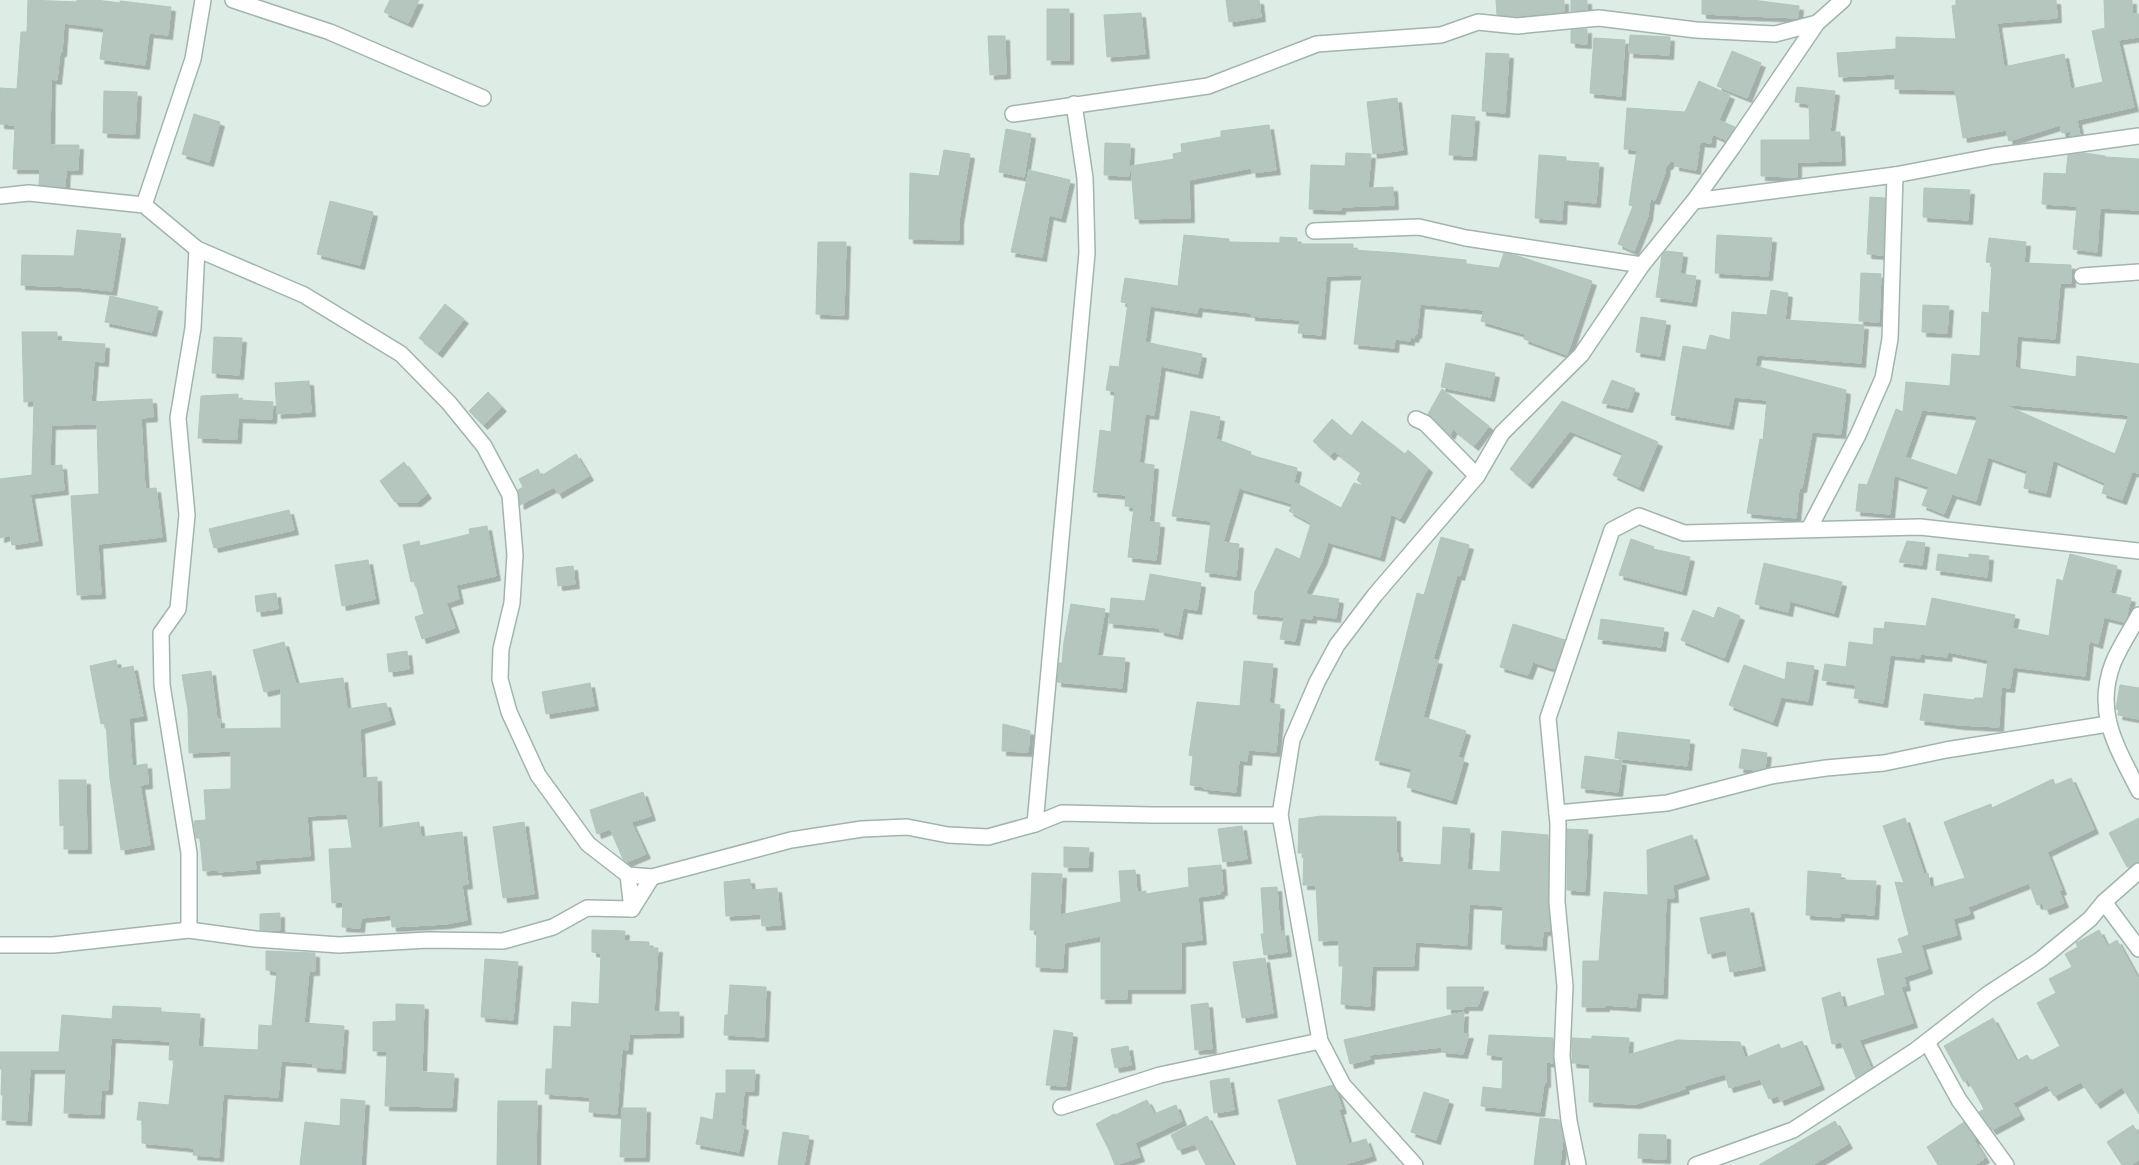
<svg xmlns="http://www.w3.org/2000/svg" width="2139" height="1165" font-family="Overpass,sans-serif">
	<defs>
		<filter id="shadow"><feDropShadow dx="4.5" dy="4.5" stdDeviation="0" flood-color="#0004"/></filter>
	</defs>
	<rect width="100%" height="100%" fill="#deece6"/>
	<!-- building -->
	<g fill="#b4c6be" stroke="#b0c6bd" fill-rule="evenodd" filter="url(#shadow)">
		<polygon points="28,0 77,2 77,0 96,0 120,3 120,1 171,7 168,35 149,33 145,65 100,59 104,28 64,23 62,52 60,52 57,80 51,79 50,145 79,145 78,170 66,170 65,187 39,185 40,169 13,169 15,125 0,124 0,88 17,89 21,32 27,32"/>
		<polygon points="390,0 419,0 408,23 384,12"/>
		<polygon points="1226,0 1259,0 1261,17 1229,22"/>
		<polygon points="1496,0 1564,0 1564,12 1516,16 1497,15"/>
		<polygon points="1571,0 1587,0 1587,10 1571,11"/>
		<polygon points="1702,0 1752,0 1799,6 1798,18 1702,14"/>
		<polygon points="1956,0 2056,0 2057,18 1997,23 2004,67 2064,54 2071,89 2103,82 2092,31 2105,28 2104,0 2132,0 2132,14 2139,14 2139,37 2118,40 2134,107 2077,120 2080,135 2070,136 2071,131 2062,133 2060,125 2009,141 2006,130 1963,138 1955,90 1895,89 1895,74 1839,77 1837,53 1896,49 1896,37 1956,39 1952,6 1956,5"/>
		<rect x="1047" y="9" width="22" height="51"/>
		<polygon points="1141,13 1145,54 1107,57 1104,15"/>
		<polygon points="1587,29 1587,44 1571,43 1571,30"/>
		<polygon points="1630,35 1670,37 1669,55 1629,53"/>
		<polygon points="988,36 1005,36 1006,74 990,75"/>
		<polygon points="1594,38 1625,40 1621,96 1590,93"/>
		<polygon points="1732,51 1761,63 1747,98 1717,86"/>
		<polygon points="1486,53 1509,54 1505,113 1482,111"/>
		<polygon points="1699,81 1730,95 1719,120 1735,127 1726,140 1712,134 1711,143 1700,142 1696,170 1675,166 1675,162 1670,161 1668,165 1666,165 1665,173 1655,200 1650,199 1648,216 1634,251 1618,244 1633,206 1629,205 1637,150 1624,149 1627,108 1685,112"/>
		<polygon points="1797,87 1835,91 1830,132 1840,132 1841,161 1797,162 1797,177 1761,176 1761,140 1810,140 1809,104 1795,102"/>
		<polygon points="104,91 137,92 135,134 103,133"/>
		<polygon points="1397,98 1403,150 1373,154 1367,102"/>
		<polygon points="194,114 220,122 209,162 182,154"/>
		<polygon points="1452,115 1475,117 1472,156 1449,155"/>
		<polygon points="1269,125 1276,170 1252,173 1251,168 1189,180 1190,218 1135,219 1131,166 1174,159 1173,154 1182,152 1181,144 1221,137 1221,131"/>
		<polygon points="1006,129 1031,134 1024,177 999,172"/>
		<polygon points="1105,143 1130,144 1129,176 1104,175"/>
		<polygon points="944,150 970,154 959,220 959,240 909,239 910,173 939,176"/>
		<polygon points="1346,153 1371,154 1368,188 1393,187 1394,205 1341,207 1341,210 1309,209 1311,165 1345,166"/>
		<polygon points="2084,153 2105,156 2105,157 2139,159 2139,210 2100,208 2097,252 2073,249 2077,206 2042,204 2044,173 2066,174 2068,155"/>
		<polygon points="1539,155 1566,157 1566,161 1599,163 1596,203 1563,200 1562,220 1535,218"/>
		<polygon points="1029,170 1070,180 1061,218 1049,215 1042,257 1011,252"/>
		<polygon points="1924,188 1970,190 1968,220 1923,217"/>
		<polygon points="1870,197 1885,198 1883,255 1867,254"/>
		<polygon points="330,201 373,212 360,265 317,254"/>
		<polygon points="77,230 121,234 112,291 76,287 21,285 22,255 74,256"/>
		<polygon points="1184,235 1229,239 1229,242 1280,243 1280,237 1297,238 1297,244 1353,244 1353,250 1398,253 1466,260 1466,264 1499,268 1504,253 1518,256 1592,281 1567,355 1524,339 1525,334 1481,321 1484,310 1420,304 1417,334 1415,334 1414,338 1410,337 1410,341 1395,339 1394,348 1354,344 1362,275 1326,276 1321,335 1298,333 1300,320 1251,316 1251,313 1198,307 1197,313 1150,306 1145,342 1202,354 1198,374 1161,366 1154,415 1145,414 1139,463 1154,465 1149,522 1160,523 1156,560 1128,557 1134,507 1125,506 1126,495 1093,492 1100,430 1111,432 1115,391 1106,390 1110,366 1119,367 1128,303 1121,302 1125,278 1178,286"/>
		<polygon points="1717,235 1772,238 1768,276 1715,273"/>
		<path d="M 1989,238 L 2026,242 L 2024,263 L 2071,265 L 2071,283 L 2060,283 L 2055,339 L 2017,336 L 2015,368 L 2076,377 L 2077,356 L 2139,364 L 2139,473 L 2132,472 L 2122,500 L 2102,493 L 2105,483 L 2053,460 L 2046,493 L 2024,488 L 2027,471 L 1988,457 L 1976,501 L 1952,494 L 1944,514 L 1922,505 L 1929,487 L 1894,475 L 1890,514 L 1856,511 L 1859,484 L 1867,485 L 1896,409 L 1903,412 L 1906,382 L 1950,386 L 1952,354 L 1980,356 L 1982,312 L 1989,313 L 1992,263 L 1986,262 ZM 2003,404 L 2129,415 L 2115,454 ZM 1922,410 L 1978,416 L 1957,475 L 1905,457 Z"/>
		<polygon points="818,242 846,242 844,315 816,314"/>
		<polygon points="1666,251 1683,253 1680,274 1696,276 1692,302 1656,297 1662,255"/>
		<polygon points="1861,273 1881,274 1879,322 1859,321"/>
		<polygon points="1771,290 1788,293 1785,320 1864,325 1861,363 1757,355 1755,366 1846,390 1841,434 1812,432 1802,488 1799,488 1796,518 1747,513 1760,439 1763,440 1767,400 1734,397 1729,425 1671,415 1683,346 1706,350 1710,335 1730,340 1732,312 1767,315"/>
		<polygon points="110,296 158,307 152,332 105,322"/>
		<polygon points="445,304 464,319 438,353 419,338"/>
		<polygon points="1923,305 1949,306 1947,333 1922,332"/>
		<polygon points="1641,317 1666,321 1660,356 1636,352"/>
		<polygon points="22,332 57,332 57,341 105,344 104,362 94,361 91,402 152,399 153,417 141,418 145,489 156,488 162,537 98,544 101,594 77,595 71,496 99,494 97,424 51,425 50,466 62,465 64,490 30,494 38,541 12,545 10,535 0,538 0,479 32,475 34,401 24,402"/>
		<polygon points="214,337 242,338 239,375 212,373"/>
		<polygon points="1446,363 1495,373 1490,397 1441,387"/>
		<polygon points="1612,380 1635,389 1628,408 1602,403"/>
		<polygon points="309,381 311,412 277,414 275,383"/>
		<polygon points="1442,389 1489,426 1474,446 1453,429 1450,435 1428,414"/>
		<polygon points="488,392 502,407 483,425 469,411"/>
		<polygon points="238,394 238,400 273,402 272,419 238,418 237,439 198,438 201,396"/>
		<polygon points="1562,401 1658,442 1639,487 1613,475 1623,453 1570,431 1528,484 1510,469"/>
		<polygon points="1191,411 1220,417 1216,439 1251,452 1250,455 1297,468 1294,482 1341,508 1354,483 1364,486 1357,480 1361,472 1334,451 1330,456 1313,441 1332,419 1351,436 1362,421 1405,454 1408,450 1428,468 1400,519 1391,514 1380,557 1328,542 1322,561 1305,594 1339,599 1336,618 1312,615 1312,619 1300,618 1295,641 1280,639 1284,617 1253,614 1255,592 1276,548 1300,559 1311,523 1289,511 1293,504 1239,488 1223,542 1239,544 1236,576 1205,572 1211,521 1172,516"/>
		<polygon points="576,454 589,476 558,494 554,487 520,505 518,490 523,487 519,479 538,469 541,476"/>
		<polygon points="404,462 427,494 417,502 395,502 380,481"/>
		<polygon points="289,510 294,530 214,548 209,529"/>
		<polygon points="487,526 496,576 456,585 459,599 446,603 455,628 422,639 415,617 424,614 415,581 411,582 403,545 419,541 420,546 470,534 469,529"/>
		<polygon points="1441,537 1469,545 1460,576 1457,575 1433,659 1438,660 1423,717 1466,731 1458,757 1464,759 1452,800 1407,787 1412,769 1375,760 1417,593 1424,595"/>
		<polygon points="1631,539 1654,547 1653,549 1690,557 1682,591 1619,575"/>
		<polygon points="1907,541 1925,543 1922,565 1899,562"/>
		<polygon points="1938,554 1969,558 1969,554 1989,556 1987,577 1936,570"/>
		<polygon points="2070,554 2117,566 2110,593 2131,598 2126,619 2124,622 2104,617 2098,644 2089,641 2085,676 2013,667 2010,688 2001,687 1999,727 1959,725 1920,720 1924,694 1974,700 1975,698 1983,698 1988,660 1948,652 1947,657 1920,654 1920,658 1890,655 1883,703 1854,698 1856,685 1822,680 1825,664 1846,667 1849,642 1873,645 1874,628 1884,629 1885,622 1926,626 1932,598 2015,615 2012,628 2049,636 2057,579 2063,581"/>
		<polygon points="368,560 375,599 342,606 335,565"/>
		<polygon points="1764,563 1842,582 1834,613 1790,601 1788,612 1755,604"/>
		<polygon points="573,566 575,584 558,586 556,568"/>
		<polygon points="1150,574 1201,583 1197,610 1183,608 1178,635 1160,631 1160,628 1109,623 1111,598 1145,601"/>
		<polygon points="276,593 278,609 257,612 255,596"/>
		<polygon points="1071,604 1105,609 1097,656 1125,658 1122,688 1057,682 1059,663 1062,663 1064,642"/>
		<polygon points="1718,607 1740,616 1724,658 1681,640 1693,610 1714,618"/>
		<polygon points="1601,619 1664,628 1661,647 1598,639"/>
		<polygon points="1513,624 1565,640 1555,669 1533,662 1528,675 1500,667"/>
		<polygon points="284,642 296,684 343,678 347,709 386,703 391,720 360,729 362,778 377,777 378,828 419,822 421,837 462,832 468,884 462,885 467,920 446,924 392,927 391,915 361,918 360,928 342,927 343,902 332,903 329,849 352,848 347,814 307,816 310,856 255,860 256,869 218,872 218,870 203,871 200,838 196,838 194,821 206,820 204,790 231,789 231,751 189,753 188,710 182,675 211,671 217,719 220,719 220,729 281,728 281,688 264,692 253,650"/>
		<polygon points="407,651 409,669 389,672 387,654"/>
		<polygon points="116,660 118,669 133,666 143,716 129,718 132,766 147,764 148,784 140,785 150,845 121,850 110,779 106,723 101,724 90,666"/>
		<polygon points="1244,661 1273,664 1269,703 1280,705 1276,752 1248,750 1247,761 1239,760 1236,792 1204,789 1204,787 1190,785 1193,756 1189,755 1197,702 1240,706"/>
		<polygon points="1787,662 1814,666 1808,701 1781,697 1773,722 1729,705 1744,665 1785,680"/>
		<polygon points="590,683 594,706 546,714 542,692"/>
		<polygon points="2120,685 2139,688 2139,719 2118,715 2119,710 2116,709"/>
		<polygon points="1003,724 1030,731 1028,752 1002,751"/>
		<polygon points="1618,732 1690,740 1687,766 1615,758"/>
		<polygon points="1742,749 1767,753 1765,768 1756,770 1739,768"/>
		<polygon points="1585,756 1622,761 1618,792 1581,788"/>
		<polygon points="2071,778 2094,829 2047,852 2062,890 2059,891 2064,903 2045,910 2042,903 2037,905 2029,883 1968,907 1970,914 1953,919 1957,935 1921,945 1928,969 1904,977 1906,986 1901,987 1913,1023 1859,1040 1871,1068 1856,1078 1841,1042 1832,1044 1822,998 1840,992 1844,1008 1885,995 1877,959 1903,953 1898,939 1909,935 1895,882 1904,883 1883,826 1905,818 1924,874 1928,873 1930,888 1965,878 1944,822 1991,804 1992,808 2053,779 2055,785"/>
		<polygon points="59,780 86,780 87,849 64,849 64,825 60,826"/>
		<polygon points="643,792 651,816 631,822 646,854 627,862 623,859 610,829 597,834 590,810"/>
		<polygon points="1321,816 1396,817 1396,853 1398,853 1398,862 1441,865 1443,827 1470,829 1467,870 1500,872 1502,831 1548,835 1548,902 1550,931 1543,931 1542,946 1501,944 1503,906 1469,904 1467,945 1415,942 1414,966 1372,966 1370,1006 1341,1004 1343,966 1339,966 1339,940 1319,941 1316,885 1303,885 1304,853 1298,853 1299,819"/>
		<polygon points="2139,818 2139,861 2127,867 2109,833"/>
		<polygon points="524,822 534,894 503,898 493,827"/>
		<polygon points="1242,826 1247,859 1223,862 1218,829"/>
		<polygon points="1567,829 1588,830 1585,891 1567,890"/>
		<polygon points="1692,835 1705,875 1673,885 1674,898 1666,898 1663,994 1637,993 1636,1007 1605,1005 1605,1007 1582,1007 1583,961 1599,961 1604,892 1648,895 1647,850"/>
		<polygon points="1064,847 1089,848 1088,867 1064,867"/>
		<polygon points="1221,865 1223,891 1220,891 1220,894 1198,897 1202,940 1181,942 1181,989 1127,989 1127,999 1101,999 1101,936 1064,943 1063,968 1036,967 1037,930 1030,930 1032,873 1062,874 1060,915 1121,902 1119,871 1135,870 1137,892 1146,891 1146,894 1189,887 1188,868"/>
		<polygon points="1808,871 1841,874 1840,880 1876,881 1874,915 1840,913 1840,917 1806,915"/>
		<polygon points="750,879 751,890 777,888 781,925 762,926 761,914 726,916 724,882"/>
		<polygon points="1277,887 1280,932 1284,931 1287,952 1264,955 1261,934 1264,934 1261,888"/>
		<polygon points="1749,908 1761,966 1730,972 1726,950 1708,954 1700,918"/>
		<polygon points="280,913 280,930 260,930 260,914"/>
		<polygon points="592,930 625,931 624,941 649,942 649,948 658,948 654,1012 679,1012 679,1033 629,1034 628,1050 622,1049 617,1114 589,1112 590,1097 545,1094 546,1069 552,1069 554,1026 571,1027 572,1002 599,1004 601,953 592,952"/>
		<polygon points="2099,930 2107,946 2117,940 2139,980 2139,1114 2122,1087 2096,1104 2081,1082 2054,1096 2047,1085 2013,1103 2020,1115 1992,1130 1979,1112 1984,1109 1968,1080 1964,1082 1944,1046 1993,1018 2016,1061 2027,1055 2031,1061 2060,1046 2037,1003 2056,993 2049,979 2072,967 2065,954 2078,947 2076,943"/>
		<polygon points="266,951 315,953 315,971 309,971 304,1023 344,1026 341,1069 313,1067 313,1063 281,1061 278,1097 223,1094 219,1157 193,1155 194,1148 142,1143 142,1120 137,1120 139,1102 169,1105 174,1060 169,1060 170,1041 111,1038 108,1090 101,1090 100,1114 64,1113 66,1069 30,1069 27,1121 2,1120 3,1095 1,1095 2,1069 0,1069 0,1052 59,1052 62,1015 112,1019 113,1006 161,1008 161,1012 200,1014 198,1047 258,1050 259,1025 272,1026 277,971 266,970"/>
		<polygon points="1265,958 1273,1013 1242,1018 1233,962"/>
		<polygon points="485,959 518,962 513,1020 481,1017"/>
		<polygon points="730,985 766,987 764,1037 724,1035 725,1015 728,1015"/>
		<polygon points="1447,987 1484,987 1478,1006 1464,1006 1464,1009 1447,1009"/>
		<polygon points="1208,1003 1212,1049 1195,1050 1191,1005"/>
		<polygon points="396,1004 424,1005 422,1072 454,1074 452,1107 385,1106 387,1051 373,1051 373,1022 396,1021"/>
		<polygon points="1464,1012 1463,1034 1469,1034 1463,1054 1442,1052 1442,1047 1369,1055 1370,1059 1350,1064 1344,1040"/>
		<polygon points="1054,1030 1073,1033 1066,1086 1046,1085"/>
		<polygon points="1489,1035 1553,1038 1553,1063 1546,1062 1546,1083 1544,1083 1540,1112 1481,1106 1483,1087 1502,1089 1503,1056 1487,1055"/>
		<polygon points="1592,1036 1629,1038 1628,1055 1677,1040 1740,1042 1745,1058 1779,1044 1781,1049 1802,1041 1820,1085 1780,1101 1778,1096 1769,1099 1760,1079 1729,1088 1725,1074 1684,1086 1685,1089 1636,1104 1589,1102 1590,1064 1572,1063 1572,1038 1592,1039"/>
		<polygon points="1128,1046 1131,1065 1115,1068 1111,1049"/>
		<polygon points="726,1070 755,1070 754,1091 744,1091 741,1125 744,1126 739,1152 696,1144 701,1117 713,1120 716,1093 726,1093"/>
		<polygon points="1229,1078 1234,1110 1214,1113 1210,1081"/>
		<polygon points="1333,1085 1337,1093 1342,1109 1339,1110 1349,1144 1366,1139 1372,1156 1342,1165 1297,1165 1278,1100"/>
		<polygon points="1424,1092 1449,1100 1436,1140 1411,1132"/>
		<polygon points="341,1099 365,1101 361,1165 300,1165 305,1122 340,1126"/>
		<polygon points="1147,1100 1154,1114 1176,1105 1182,1121 1135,1143 1140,1157 1115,1165 1109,1150 1096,1124 1114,1114 1115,1115"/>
		<polygon points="498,1101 537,1101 536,1165 497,1165"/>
		<polygon points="622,1108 646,1108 645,1157 620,1157"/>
		<polygon points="1207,1116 1233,1165 1206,1165 1195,1144 1178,1150 1171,1135"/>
		<polygon points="1540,1118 1559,1120 1563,1138 1560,1165 1534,1165"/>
		<polygon points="1835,1121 1848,1144 1813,1165 1759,1165"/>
		<polygon points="1964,1122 1976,1139 1974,1140 1985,1158 1975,1165 1938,1165 1927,1147"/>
		<polygon points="2133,1125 2139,1135 2139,1160 2131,1165 2122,1165 2107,1142"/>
		<polygon points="783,1132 809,1136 804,1165 778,1165"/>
		<polygon points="1639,1134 1666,1135 1666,1159 1638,1158"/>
	</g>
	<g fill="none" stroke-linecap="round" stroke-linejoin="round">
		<!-- minor casing -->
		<g stroke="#a1b4ad" stroke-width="18">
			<g id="minor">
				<polyline points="233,0 330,32 483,98"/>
				<polyline points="1013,114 1208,86 1317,44 1441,35 1478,22 1517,26 1599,18 1696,30 1775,34 1817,23"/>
				<polyline points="0,196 29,193 144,205 197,249 304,295 401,354 449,403 484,446 510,495 515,555 512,603 501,649 500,679 509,712 538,775 588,844 628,875 652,877 791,840 862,829 907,827 948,835 988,837 1035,824 1062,813 1151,815 1280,815"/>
				<polyline points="1694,201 1895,175 1994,156 2139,136"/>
				<polyline points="144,205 193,59 203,0"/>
				<polyline points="1314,231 1419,227 1466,238 1642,265"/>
				<polyline points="2082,276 2139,272"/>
				<polyline points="1416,419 1425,423 1477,476"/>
				<polyline points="1809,529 1858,435 1883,378 1890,339 1895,175"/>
				<path d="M 2139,615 C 2131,630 2120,646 2113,663 C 2094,713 2117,747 2139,791"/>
				<polyline points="1557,813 1667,803 1771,776 1826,768 1884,763 1946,750 2108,724"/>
				<polyline points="1035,824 1087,253 1085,178 1074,104"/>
				<polyline points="628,875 632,909"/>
				<polyline points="2104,902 2139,949"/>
				<polyline points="189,930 189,853 162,685 161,633 178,609 187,515 178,418 193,328 197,249"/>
				<polyline points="0,945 53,945 189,930 255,939 339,945 428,940 503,941 553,927 587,908 632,909 652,877"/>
				<polyline points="1927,1042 1959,1100 2006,1165"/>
				<polyline points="1061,1107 1160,1075 1320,1041"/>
				<polyline points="1415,1165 1343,1085 1320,1041 1280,815 1292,740 1317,682 1337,645 1375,595 1477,476 1502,433 1581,355 1642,265 1694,201 1732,148 1817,23 1843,0"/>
				<polyline points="1578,1165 1569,1121 1562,1056 1565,986 1557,902 1558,824 1548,718 1612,530 1639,516 1684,533 1920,527 2139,551"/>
				<polyline points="1696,1165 1793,1130 1916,1050 1988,994 2040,960 2090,919 2104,902 2139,871"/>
			</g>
		</g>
		<!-- minor -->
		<use href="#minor" stroke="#fff" stroke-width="15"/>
	</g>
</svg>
